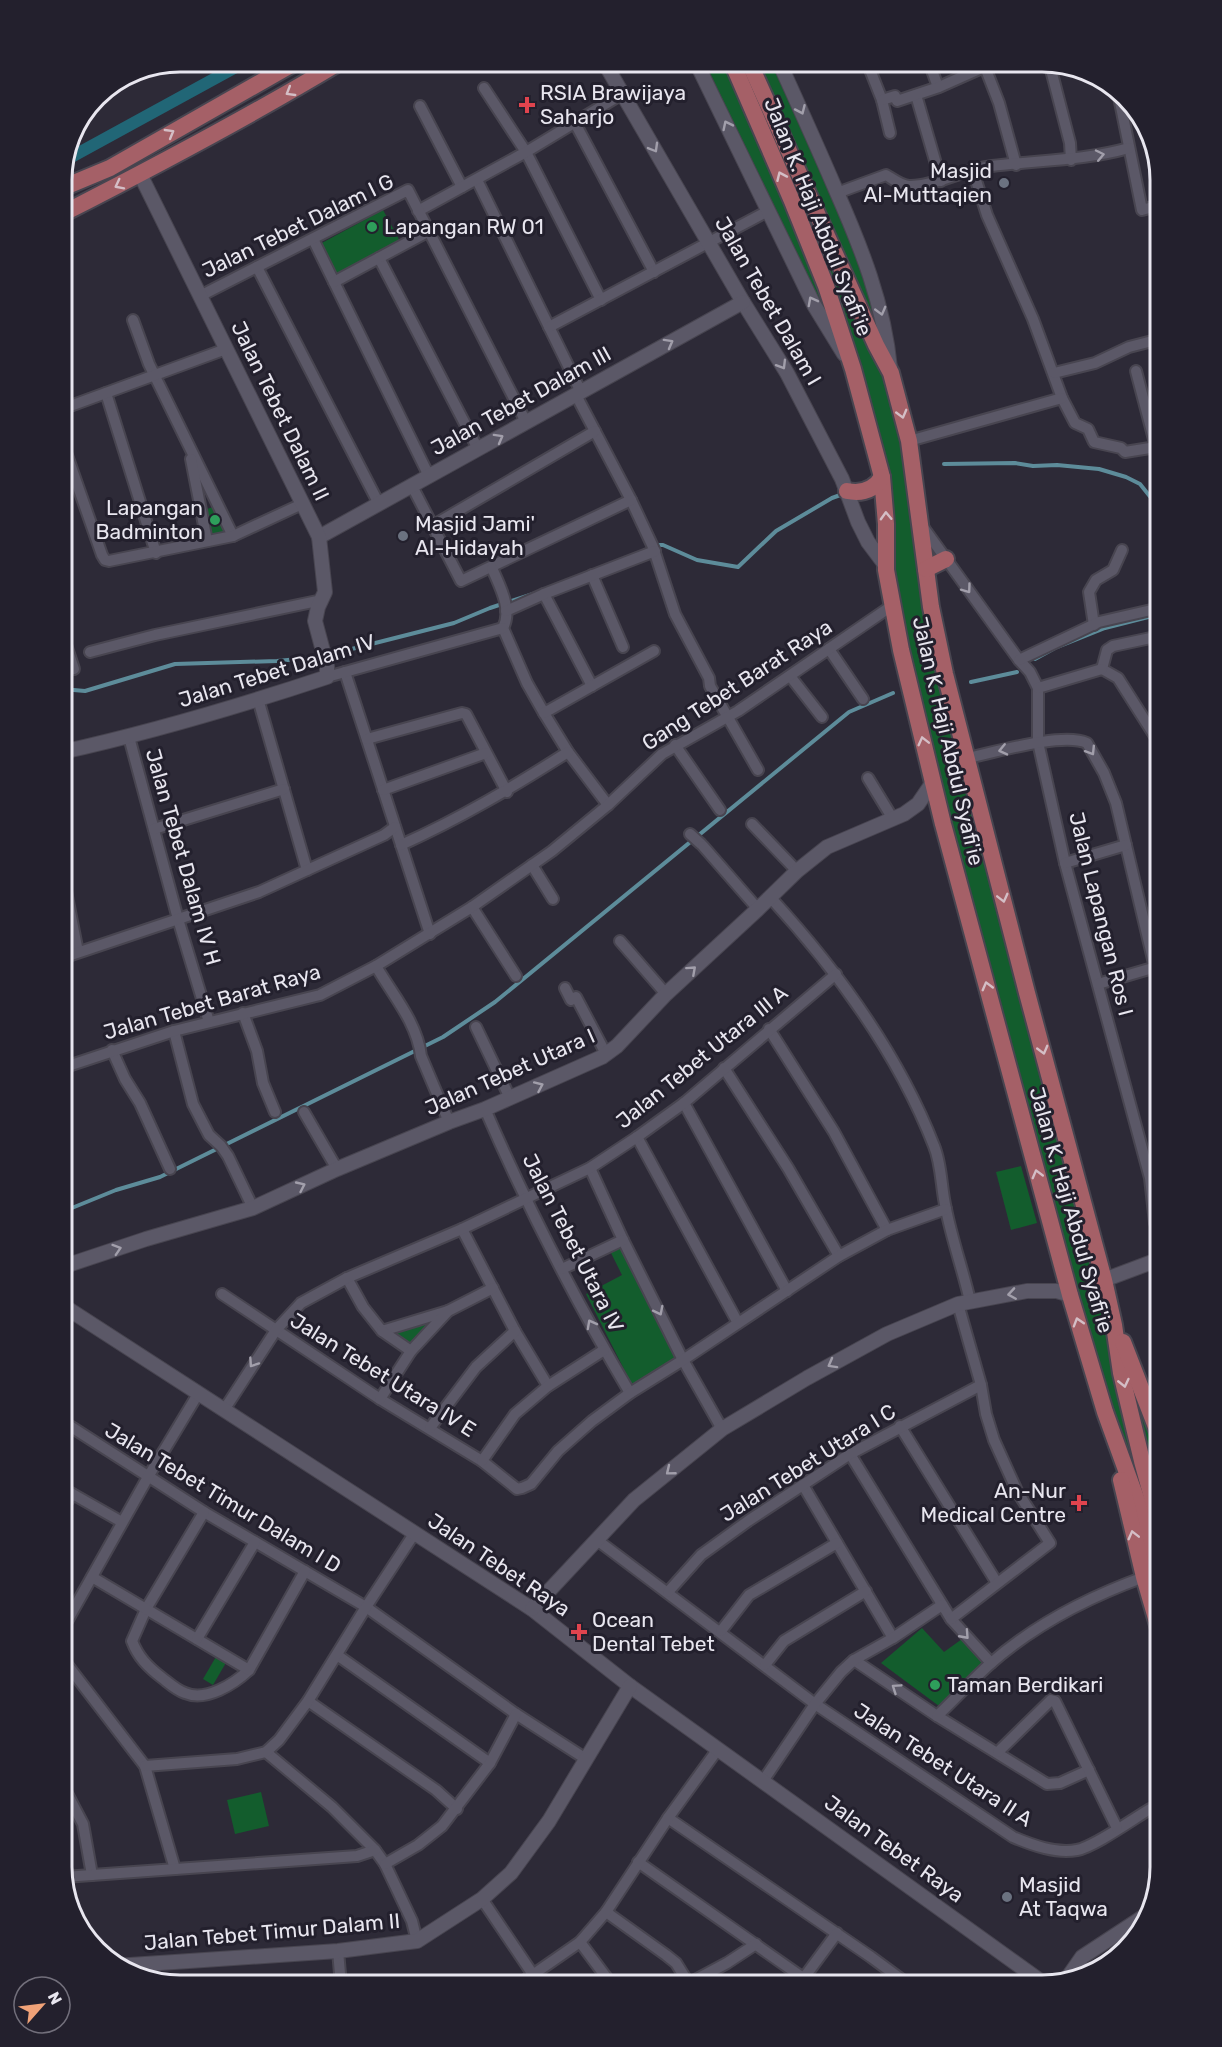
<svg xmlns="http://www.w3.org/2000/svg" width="1222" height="2047" font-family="Rubik,sans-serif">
	<rect width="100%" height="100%" fill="#2d2a37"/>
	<!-- green -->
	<g fill="#135d2d">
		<polygon points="696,62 731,62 796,210 812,203 749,62 779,62 879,305 923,552 1114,1325 1160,1437 1160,1526 1139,1506 1114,1438 933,782 886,528 853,369"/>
		<polygon points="383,210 401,243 335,276 320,244"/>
		<polygon points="219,505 226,531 212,535 204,510"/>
		<polygon points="1021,1166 1037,1223 1011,1230 996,1172"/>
		<polygon points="622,1245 680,1361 632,1385 586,1294 622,1275 610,1251"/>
		<polygon points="437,1318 409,1345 387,1332"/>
		<polygon points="922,1628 944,1652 962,1639 983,1662 939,1706 881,1663"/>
		<polygon points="217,1655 227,1661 213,1685 203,1679"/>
		<polygon points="261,1792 269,1826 235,1834 227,1800"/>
	</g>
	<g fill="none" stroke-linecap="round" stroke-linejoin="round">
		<!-- stream -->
		<g stroke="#5d8c9a" stroke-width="4">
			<polyline points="944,464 1015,463 1033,466 1057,465 1099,469 1126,477 1140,484 1160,509"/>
			<polyline points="654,545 663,545 697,560 738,567 776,531 832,498 843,494"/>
			<polyline points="328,655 454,623 490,608 536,593"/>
			<polyline points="1035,659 1055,648 1105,628 1160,614"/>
			<polyline points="971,682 1017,672"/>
			<polyline points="62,689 85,691 175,664 277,661 320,657"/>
			<polyline points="62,1212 116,1190 160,1177 443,1037 495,1002 849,712 893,693"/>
		</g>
		<!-- canal -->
		<polyline stroke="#216676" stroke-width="12" points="64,161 245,62"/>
		<!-- street casing -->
		<g stroke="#484550" stroke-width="14">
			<g id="street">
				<polyline points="867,62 882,100 890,133"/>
				<polyline points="929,62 938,87"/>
				<polyline points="983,62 999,103 1016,165"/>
				<polyline points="1049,62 1070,143 1071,160"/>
				<polyline points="484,88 526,152 601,300"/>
				<polyline points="1118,92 1142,210 1160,205"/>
				<polyline points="916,95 941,181"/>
				<polyline points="882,100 895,96 897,101 939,87 984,67"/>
				<polyline points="420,106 462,187"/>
				<polyline points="575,123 654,272"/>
				<polyline points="973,171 987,215 1033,319 1062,398 1075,423 1088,429 1094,442 1121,448 1125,452 1156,447"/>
				<polyline points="477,180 581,392"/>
				<path d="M 837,193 L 886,175 C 893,179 903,187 911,186 C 939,185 964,169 992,166 C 1039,160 1082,161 1129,148"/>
				<polyline points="418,211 526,152 622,94"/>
				<polyline points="313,239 429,476"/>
				<polyline points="379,258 478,449"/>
				<polyline points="257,267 379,504"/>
				<polyline points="334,282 429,231"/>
				<polyline points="200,296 408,190 526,422"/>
				<polyline points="133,320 149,364 233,536"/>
				<polyline points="549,327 768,211"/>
				<polyline points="1136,371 1156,447 1160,447"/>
				<polyline points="1054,373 1095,363 1129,347 1160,339"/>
				<polyline points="106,393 156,553"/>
				<polyline points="576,395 631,500 653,547 675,614 709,678 710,686 758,770"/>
				<polyline points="62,409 226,349"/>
				<polyline points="62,441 102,555 105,560 109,561 233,536 302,504"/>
				<polyline points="909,441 1062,398"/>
				<polyline points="191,459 207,541"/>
				<polyline points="412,486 461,581 631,500"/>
				<polyline points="432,526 595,431"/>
				<polyline points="923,527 1019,660 1030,672 1038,688 1038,742 1065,863 1150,1178 1155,1223 1160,1236"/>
				<path d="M 492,568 C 499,585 513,609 503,628 L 527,683 L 544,713 L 568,752 L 608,805"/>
				<polyline points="592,575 623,647"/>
				<polyline points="544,594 592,686"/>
				<polyline points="506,611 544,594 655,551"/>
				<polyline points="1094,625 1089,592 1096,580 1113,570 1122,550"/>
				<polyline points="62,633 74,669"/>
				<polyline points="829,649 863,699"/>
				<polyline points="90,652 155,635 322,600"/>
				<polyline points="1019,660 1099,622 1160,608"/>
				<polyline points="1102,669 1118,678 1160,744"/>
				<polyline points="1102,669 1107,650 1113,646 1160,636"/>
				<polyline points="345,672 430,934"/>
				<polyline points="790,676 822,717"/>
				<polyline points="327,677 503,628"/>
				<polyline points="1038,688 1102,669"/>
				<polyline points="258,699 307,870"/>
				<polyline points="544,713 654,651"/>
				<polyline points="129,737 178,919 209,1022"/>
				<polyline points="367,739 462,713 466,714 507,792"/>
				<polyline points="675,745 720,810"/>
				<path d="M 968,758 C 996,752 1063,732 1087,743 L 1104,773 L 1116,803 L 1160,989"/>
				<polyline points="868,778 893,819"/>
				<polyline points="383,790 486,753"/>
				<polyline points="752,824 797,871"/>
				<polyline points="154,829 284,789"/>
				<polyline points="690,834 701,844"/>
				<path d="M 401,845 C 461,818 513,787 568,752"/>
				<polyline points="703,846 758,909"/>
				<polyline points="1065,863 1126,845"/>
				<polyline points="532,865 553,899"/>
				<polyline points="62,871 78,952"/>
				<path d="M 770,897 C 837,970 898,1053 934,1146 C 942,1165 941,1189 946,1209 C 952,1240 963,1270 970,1301"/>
				<polyline points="472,907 516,976"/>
				<polyline points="620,941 666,994"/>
				<polyline points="62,958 259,892 384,835 395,827"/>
				<path d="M 376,966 C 392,994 417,1022 421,1056 L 449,1122"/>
				<polyline points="1098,984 1156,967 1160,964"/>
				<polyline points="565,988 571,1000 576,997 606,1054"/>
				<polyline points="243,1013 257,1051 263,1083 275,1112"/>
				<polyline points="476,1027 510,1098"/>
				<polyline points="769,1029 834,1132 887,1230"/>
				<polyline points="174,1031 193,1104 209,1135 221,1146 228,1156 253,1208"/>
				<polyline points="112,1050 125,1079 140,1103 170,1169"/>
				<polyline points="62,1068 174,1031 320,995 376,966 472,907 552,851 608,805 662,754 738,711 893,605"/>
				<polyline points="724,1068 788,1168 839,1256"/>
				<polyline points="684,1103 787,1291"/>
				<path d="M 485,1109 C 527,1206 576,1302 630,1393"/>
				<polyline points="304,1112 337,1169"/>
				<polyline points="637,1137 738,1323"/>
				<polyline points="590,1168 623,1240 683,1360 722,1429"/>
				<polyline points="462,1229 515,1331 548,1386"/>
				<polyline points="562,1269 623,1240"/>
				<polyline points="347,1278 363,1307 382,1331 448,1311"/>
				<polyline points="222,1294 380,1399 482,1461 517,1489 522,1488 531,1484 558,1451 592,1421 630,1393 683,1360 839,1256 887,1230 946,1209"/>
				<polyline points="382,1331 411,1351"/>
				<polyline points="380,1399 411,1351 448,1311 493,1288"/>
				<polyline points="224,1410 276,1330 301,1303 347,1278 462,1229 590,1168 637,1137 684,1103 836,974"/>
				<polyline points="62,1421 204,1512 366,1607 516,1714 586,1759"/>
				<polyline points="900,1426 997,1583"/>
				<polyline points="430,1428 476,1367 515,1331"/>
				<polyline points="850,1454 951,1619 991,1663"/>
				<polyline points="482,1461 515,1414 548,1386 604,1350"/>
				<polyline points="803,1485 893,1638"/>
				<polyline points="62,1488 122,1522"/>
				<polyline points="62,1510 72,1494"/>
				<path d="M 204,1512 L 146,1609 L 132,1641 C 138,1657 148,1667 161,1677 C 169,1683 176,1690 185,1693 C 206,1702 234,1684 249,1670 L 305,1571"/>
				<path d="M 597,1540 L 815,1704 L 1013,1837 C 1032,1845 1056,1854 1077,1850 C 1094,1847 1133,1819 1150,1809"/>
				<polyline points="92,1577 249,1670"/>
				<polyline points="668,1592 701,1555 748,1521 850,1454 981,1385"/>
				<polyline points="951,1619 1050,1543 1017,1491 994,1440 986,1414 981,1385 958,1304"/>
				<polyline points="62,1630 148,1477 198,1394"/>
				<polyline points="721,1631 749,1595 837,1543"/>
				<polyline points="197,1639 255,1542"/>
				<polyline points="337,1655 490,1763"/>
				<polyline points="62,1658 145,1766 175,1869"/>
				<polyline points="854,1660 937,1716 1047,1784 1060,1783 1089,1770"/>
				<polyline points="765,1665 784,1641 866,1591"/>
				<polyline points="308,1701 436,1790 457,1809"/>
				<path d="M 937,1716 C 955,1699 972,1680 990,1664 C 1034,1625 1089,1597 1144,1577"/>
				<polyline points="266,1752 332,1807 375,1850 385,1864 412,1921 417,1941"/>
				<polyline points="998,1752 1048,1703 1051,1700 1055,1701 1117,1828"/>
				<polyline points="145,1766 237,1759 266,1752 279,1740 308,1701 366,1607 414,1534"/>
				<polyline points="763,1781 815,1704 841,1672 854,1660 893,1638 942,1605"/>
				<polyline points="62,1784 83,1824 92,1875"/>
				<polyline points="668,1818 871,1957 909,1985"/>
				<polyline points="638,1862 799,1975 803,1979 801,1985"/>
				<polyline points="385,1864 418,1845 442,1826 490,1763 516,1714"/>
				<polyline points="64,1877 357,1856 375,1850"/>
				<polyline points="482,1899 540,1985"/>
				<polyline points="606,1912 666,1955 676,1963 689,1984"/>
				<polyline points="580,1942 612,1985"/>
				<polyline points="338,1951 341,1985"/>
				<polyline points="803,1979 837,1933"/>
				<polyline points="518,1985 580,1942 606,1912 668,1818 718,1749"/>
				<polyline points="686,1985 727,1963 756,1944"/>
			</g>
		</g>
		<!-- secondary casing -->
		<g stroke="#484550" stroke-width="16">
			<g id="secondary">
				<polyline points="604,62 743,302 787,373 842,479 858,522 868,542 886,566"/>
				<polyline points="696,62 814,305 844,354"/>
				<path d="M 779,62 C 798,104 817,146 835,188 C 861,247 884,304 890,368"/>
				<polyline points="319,537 743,302"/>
				<path d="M 62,752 C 152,732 240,706 327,677 L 327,666 L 315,621 L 318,607 L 325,592 L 319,537 L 140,174"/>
				<polyline points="62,1267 146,1239 253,1208 337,1169 449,1122 485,1109 602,1057 617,1046 666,994 758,909 797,871 827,847 904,814 918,804 933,782"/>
				<polyline points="1104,1280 1160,1259"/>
				<polyline points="62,1305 532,1609 630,1686 1046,1985"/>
				<polyline points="532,1609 634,1500 722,1429 807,1378 887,1334 958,1304 1027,1291 1057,1291 1070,1295"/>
				<polyline points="115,1966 338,1951 417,1941 482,1899 511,1873 549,1821 630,1686"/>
				<polyline points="1066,1980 1082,1957 1146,1915"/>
			</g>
		</g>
		<!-- primary casing -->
		<g stroke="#484550" stroke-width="20">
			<g id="primary">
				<polyline points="732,62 792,201 826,286 853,369 882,477 886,524 886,570 901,650 943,824 1070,1295 1105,1412 1139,1506 1160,1575"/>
				<polyline points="749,62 876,345 891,373 909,441 931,607 945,674 1027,993 1104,1280 1114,1325 1121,1373 1142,1461 1160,1526"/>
				<polyline points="62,188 110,168 296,62"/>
				<path d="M 62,214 C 156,166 249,117 340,62"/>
				<path d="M 847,491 C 862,494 874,490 882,477"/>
				<polyline points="926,569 946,559"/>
				<polyline points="1123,1342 1160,1437"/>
				<polyline points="1121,1480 1144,1577 1160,1632"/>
			</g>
		</g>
		<!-- street -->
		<use href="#street" stroke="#5b5867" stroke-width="10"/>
		<!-- secondary -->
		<use href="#secondary" stroke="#5b5867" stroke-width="14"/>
		<!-- primary -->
		<use href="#primary" stroke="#a56067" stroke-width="16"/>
	</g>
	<!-- one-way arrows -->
	<defs><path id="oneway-chevron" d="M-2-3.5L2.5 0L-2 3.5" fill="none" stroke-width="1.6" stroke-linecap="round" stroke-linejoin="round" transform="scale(1.5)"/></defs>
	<g stroke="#d4bec6">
		<use href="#oneway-chevron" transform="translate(290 92) rotate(149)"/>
		<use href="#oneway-chevron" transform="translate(170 133) rotate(-30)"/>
		<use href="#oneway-chevron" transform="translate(781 176) rotate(-114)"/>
		<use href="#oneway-chevron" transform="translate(119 185) rotate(153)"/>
		<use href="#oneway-chevron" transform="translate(902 414) rotate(75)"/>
		<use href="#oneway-chevron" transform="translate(886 516) rotate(-92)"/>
		<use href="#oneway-chevron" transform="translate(923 741) rotate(-104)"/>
		<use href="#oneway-chevron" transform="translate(1003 898) rotate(76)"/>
		<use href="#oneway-chevron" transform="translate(987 986) rotate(-105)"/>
		<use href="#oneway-chevron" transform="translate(1043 1050) rotate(75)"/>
		<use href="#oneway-chevron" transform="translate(1037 1174) rotate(-105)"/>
		<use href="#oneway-chevron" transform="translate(1078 1322) rotate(-107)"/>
		<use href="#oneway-chevron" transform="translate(1124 1383) rotate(77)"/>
		<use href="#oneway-chevron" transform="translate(1133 1535) rotate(-104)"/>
	</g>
	<g stroke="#a29fab">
		<use href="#oneway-chevron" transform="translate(801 110) rotate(66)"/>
		<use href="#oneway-chevron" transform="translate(727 125) rotate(-116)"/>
		<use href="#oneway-chevron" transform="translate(654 148) rotate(60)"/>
		<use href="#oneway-chevron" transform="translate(1100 155) rotate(-12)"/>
		<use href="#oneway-chevron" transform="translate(812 301) rotate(-118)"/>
		<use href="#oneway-chevron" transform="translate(881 311) rotate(75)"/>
		<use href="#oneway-chevron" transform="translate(669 343) rotate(-29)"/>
		<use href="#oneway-chevron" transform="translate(782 365) rotate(59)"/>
		<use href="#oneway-chevron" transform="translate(499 438) rotate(-29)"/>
		<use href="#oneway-chevron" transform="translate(967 589) rotate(54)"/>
		<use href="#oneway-chevron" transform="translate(1003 750) rotate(167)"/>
		<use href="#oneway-chevron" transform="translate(1091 751) rotate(58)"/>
		<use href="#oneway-chevron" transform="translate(692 970) rotate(-42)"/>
		<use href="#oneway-chevron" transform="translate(539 1086) rotate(-24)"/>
		<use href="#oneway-chevron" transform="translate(301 1186) rotate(-25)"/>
		<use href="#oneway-chevron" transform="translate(117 1249) rotate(-18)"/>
		<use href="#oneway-chevron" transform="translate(1012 1294) rotate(171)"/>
		<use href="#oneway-chevron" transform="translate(659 1311) rotate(63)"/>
		<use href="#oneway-chevron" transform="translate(591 1324) rotate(-118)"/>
		<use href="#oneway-chevron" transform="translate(253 1363) rotate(124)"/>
		<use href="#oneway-chevron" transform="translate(832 1364) rotate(151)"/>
		<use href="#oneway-chevron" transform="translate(670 1471) rotate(141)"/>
		<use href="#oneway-chevron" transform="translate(965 1635) rotate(48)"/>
		<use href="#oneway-chevron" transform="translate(896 1688) rotate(-146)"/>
	</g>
	<!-- markers -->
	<g fill="#e0444e" stroke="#23202d" stroke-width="2">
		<path d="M524 96h6v6h6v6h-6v6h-6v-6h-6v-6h6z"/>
		<path d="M1076 1494h6v6h6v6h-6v6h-6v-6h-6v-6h6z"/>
		<path d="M576 1623h6v6h6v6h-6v6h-6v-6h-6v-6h6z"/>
	</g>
	<g fill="#6b7280" stroke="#23202d" stroke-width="2">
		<circle cx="1004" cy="183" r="6"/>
		<circle cx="403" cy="536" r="6"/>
		<circle cx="1007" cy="1897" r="6"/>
	</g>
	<g fill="#2e9e5b" stroke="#23202d" stroke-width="2">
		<circle cx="372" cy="227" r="6"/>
		<circle cx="215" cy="520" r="6"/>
		<circle cx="935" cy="1685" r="6"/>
	</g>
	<g text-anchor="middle" stroke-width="6" stroke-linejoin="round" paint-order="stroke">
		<!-- poi labels -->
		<g font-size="21" fill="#e8e6ef" stroke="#23202d" text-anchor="start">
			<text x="540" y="100">RSIA Brawijaya<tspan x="540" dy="24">Saharjo</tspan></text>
			<text x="992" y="178" text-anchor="end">Masjid<tspan x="992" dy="24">Al-Muttaqien</tspan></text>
			<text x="384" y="234">Lapangan RW 01</text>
			<text x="203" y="515" text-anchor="end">Lapangan<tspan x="203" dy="24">Badminton</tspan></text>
			<text x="415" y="531">Masjid Jami'<tspan x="415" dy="24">Al-Hidayah</tspan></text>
			<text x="1066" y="1498" text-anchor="end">An-Nur<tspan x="1066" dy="24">Medical Centre</tspan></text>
			<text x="592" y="1627">Ocean<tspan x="592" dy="24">Dental Tebet</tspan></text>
			<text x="947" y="1692">Taman Berdikari</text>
			<text x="1019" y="1892">Masjid<tspan x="1019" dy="24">At Taqwa</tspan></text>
		</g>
		<!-- street labels -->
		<g font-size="21" fill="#e8e6ef" stroke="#23202d">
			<text transform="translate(818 217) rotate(68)" y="7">Jalan K. Haji Abdul Syafi'ie</text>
			<text transform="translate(298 226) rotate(-26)" y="7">Jalan Tebet Dalam I G</text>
			<text transform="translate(768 301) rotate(60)" y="7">Jalan Tebet Dalam I</text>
			<text transform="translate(521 401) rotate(-29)" y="7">Jalan Tebet Dalam III</text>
			<text transform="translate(280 411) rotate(64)" y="7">Jalan Tebet Dalam II</text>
			<text transform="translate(277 671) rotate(-17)" y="7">Jalan Tebet Dalam IV</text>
			<text transform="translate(737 685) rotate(-33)" y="7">Gang Tebet Barat Raya</text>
			<text transform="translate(948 741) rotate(77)" y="7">Jalan K. Haji Abdul Syafi'ie</text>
			<text transform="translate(183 857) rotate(74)" y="7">Jalan Tebet Dalam IV H</text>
			<text transform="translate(1101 914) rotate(76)" y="7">Jalan Lapangan Ros I</text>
			<text transform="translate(212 1002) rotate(-16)" y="7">Jalan Tebet Barat Raya</text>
			<text transform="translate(702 1057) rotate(-39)" y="7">Jalan Tebet Utara III A</text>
			<text transform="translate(510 1072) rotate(-24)" y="7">Jalan Tebet Utara I</text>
			<text transform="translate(1071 1210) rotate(74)" y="7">Jalan K. Haji Abdul Syafi'ie</text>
			<text transform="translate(573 1243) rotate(63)" y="7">Jalan Tebet Utara IV</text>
			<text transform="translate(383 1375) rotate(32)" y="7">Jalan Tebet Utara IV E</text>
			<text transform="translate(808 1463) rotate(-32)" y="7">Jalan Tebet Utara I C</text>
			<text transform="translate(223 1498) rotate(31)" y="7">Jalan Tebet Timur Dalam I D</text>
			<text transform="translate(499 1565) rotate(34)" y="7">Jalan Tebet Raya</text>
			<text transform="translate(943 1765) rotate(33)" y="7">Jalan Tebet Utara II A</text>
			<text transform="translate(894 1849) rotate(36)" y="7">Jalan Tebet Raya</text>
			<text transform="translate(272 1932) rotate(-5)" y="7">Jalan Tebet Timur Dalam II</text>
		</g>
	</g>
	<!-- crop -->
	<path d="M0 0H1222V2047H0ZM180 72H1042A108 108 0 0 1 1150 180V1867A108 108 0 0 1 1042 1975H180A108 108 0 0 1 72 1867V180A108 108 0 0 1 180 72Z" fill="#23202d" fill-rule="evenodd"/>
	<path fill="none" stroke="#e8e6ef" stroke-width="3" d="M180 72H1042A108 108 0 0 1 1150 180V1867A108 108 0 0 1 1042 1975H180A108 108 0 0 1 72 1867V180A108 108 0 0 1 180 72Z"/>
	<!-- north arrow -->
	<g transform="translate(42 2005) rotate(62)"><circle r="28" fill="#23202d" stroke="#726f7b" stroke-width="1.5"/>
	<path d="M0-4.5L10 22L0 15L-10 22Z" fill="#f0a278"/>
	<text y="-9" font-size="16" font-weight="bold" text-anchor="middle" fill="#e8e6ef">N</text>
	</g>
</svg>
